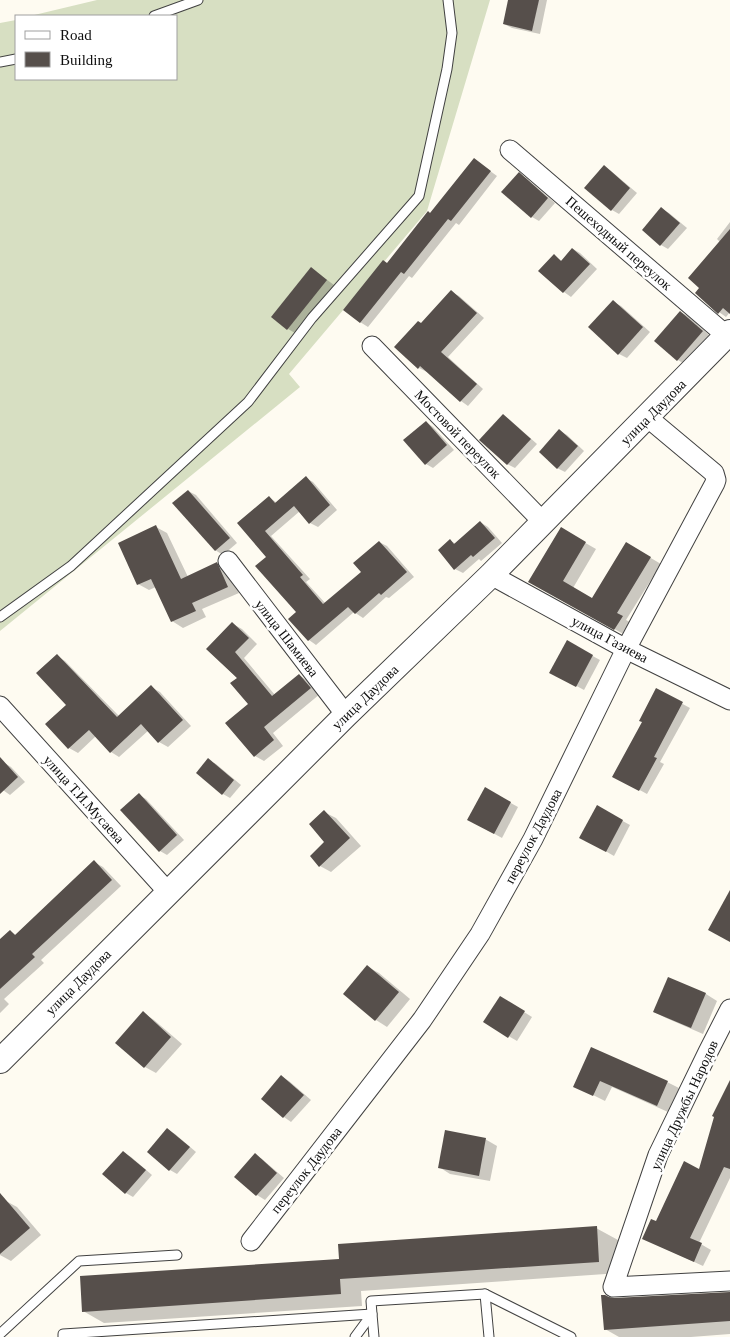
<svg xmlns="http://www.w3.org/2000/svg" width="730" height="1337" font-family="'Times New Roman',serif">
	<rect width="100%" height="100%" fill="#fefbf1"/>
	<!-- cemetery -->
	<polygon fill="#d7dfc2" points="97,0 490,0 427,211 289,374 300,387 0,631 0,23 16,20 16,79 176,79 176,16 30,16"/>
	<!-- shadow -->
	<g fill="#0003">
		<polygon points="509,0 547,0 540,34 512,28 504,24"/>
		<polygon points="475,160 497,176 459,225 456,223 412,278 409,276 368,327 360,322 387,264 431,214"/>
		<polygon points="604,166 611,171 637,193 619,214 612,210"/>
		<polygon points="519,174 526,178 555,203 539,221 532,217"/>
		<polygon points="662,209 669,213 687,228 668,249 661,245 643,230"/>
		<polygon points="730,222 730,312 726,317 719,312 701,288 720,242 717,239"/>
		<polygon points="573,249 580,253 597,269 571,297 564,292 540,271 554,256 562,261"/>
		<polygon points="311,268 334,285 295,333 288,329"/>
		<polygon points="451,292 459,296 484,318 448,357 483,389 468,406 461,401 427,371 427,372 419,368 396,347 422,324"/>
		<polygon points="613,302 621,306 650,332 627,358 619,354"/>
		<polygon points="680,312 688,316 710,336 686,365 678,360 655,341"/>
		<polygon points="503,415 510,420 537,444 515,468 507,464"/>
		<polygon points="426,422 433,427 454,450 433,468 426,464"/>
		<polygon points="560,431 567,435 584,451 565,472 557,468"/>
		<polygon points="306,478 313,482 337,510 318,527 310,523 300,511 271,536 310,579 306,582 326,604 363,572 379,542 387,546 414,577 389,598 386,597 363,618 354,612 316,645 309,640 290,619 298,612 268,557 238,523 269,497 277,503"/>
		<polygon points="188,491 196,495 237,543 223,555 215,550"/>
		<polygon points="480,522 488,527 502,543 481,561 479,559 463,573 455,569 451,541 456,544"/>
		<polygon points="156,527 167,533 188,577 217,564 228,570 239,593 202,609 206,617 183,628 172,621 156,587 149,590 138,584"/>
		<polygon points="561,529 596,549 573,588 593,600 627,544 661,564 626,620 632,623 625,635 530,581"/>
		<polygon points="233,624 242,629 257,644 244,658 275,695 299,675 308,681 320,694 273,733 283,746 264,761 255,756 250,705 238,679 208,649"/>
		<polygon points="567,642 600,660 584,690 551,672"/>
		<polygon points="57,656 65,661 119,716 151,687 160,692 191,726 168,747 159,742 149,730 119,757 111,752 96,736 78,753 69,748 67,705"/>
		<polygon points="657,690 690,708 660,762 664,764 647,794 614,776 643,722"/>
		<polygon points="208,760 216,764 241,785 230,798 223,794"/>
		<polygon points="3,762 11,767 25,782 10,795 0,788 0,766"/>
		<polygon points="485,789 518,807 502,838 469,820"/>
		<polygon points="139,795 146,799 184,840 167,855 160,851"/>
		<polygon points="597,807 630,825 614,856 581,837"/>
		<polygon points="324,812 336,818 361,846 331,872 320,866 326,842"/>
		<polygon points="94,862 103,867 121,886 41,960 44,963 4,999 9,1004 0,1013 0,941 10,931 16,935"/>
		<polygon points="368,967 379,973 410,999 387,1027 376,1020"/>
		<polygon points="668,979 706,994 717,1001 703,1034 666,1018 654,1012"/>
		<polygon points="500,997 532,1017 517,1041 485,1022"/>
		<polygon points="143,1013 154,1020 182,1044 156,1073 145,1067"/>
		<polygon points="591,1049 667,1082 679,1088 668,1112 612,1087 605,1101 575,1086"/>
		<polygon points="282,1077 289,1081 311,1100 291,1122 284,1117 262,1099"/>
		<polygon points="730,1092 730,1178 699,1243 711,1250 703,1266 653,1243 656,1223 700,1170"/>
		<polygon points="167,1129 175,1134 196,1152 177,1174 170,1170 148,1151"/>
		<polygon points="485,1139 497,1146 490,1181 450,1174 439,1167"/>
		<polygon points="123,1152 131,1157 152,1175 133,1197 126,1193"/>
		<polygon points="255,1155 262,1159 284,1178 265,1200 257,1195 236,1177"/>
		<polygon points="6,1201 17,1207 41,1235 11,1261 0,1255 0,1206"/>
		<polygon points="596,1228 618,1240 620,1273 361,1291 362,1306 104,1323 83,1311 340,1260"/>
		<polygon points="730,1294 730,1334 691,1337 619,1337 605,1329 610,1299"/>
	</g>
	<!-- building -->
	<g fill="#564f4b">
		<polygon points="508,0 539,0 532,31 503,24"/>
		<polygon points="474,158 491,171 451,221 448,219 404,274 401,272 360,323 343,310 383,260 387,263 428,211 430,213"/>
		<polygon points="604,165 630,188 611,211 584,188"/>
		<polygon points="519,172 548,198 531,218 501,192"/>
		<polygon points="661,207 680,223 660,246 642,230"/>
		<polygon points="730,229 730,314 723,308 718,314 695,293 699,288 688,278"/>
		<polygon points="572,248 590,264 563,293 538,271 554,254 561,261"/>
		<polygon points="311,267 327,280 287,330 271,317"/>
		<polygon points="451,290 477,313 441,352 477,384 460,402 420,366 418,369 394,347 418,321 421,323"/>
		<polygon points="613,300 643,327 618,355 588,327"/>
		<polygon points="680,311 703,331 677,361 654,341"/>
		<polygon points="503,414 531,439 507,465 479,440"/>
		<polygon points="426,421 447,445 425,465 403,440"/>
		<polygon points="559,429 578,446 557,469 539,452"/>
		<polygon points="306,476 330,505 309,524 294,506 265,531 303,575 300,577 323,604 361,572 353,563 379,541 407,572 381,595 379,593 355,614 348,607 308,641 288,619 296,612 255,566 266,557 237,523 269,496 275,503"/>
		<polygon points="188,490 230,538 215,551 172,503"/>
		<polygon points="480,521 495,538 473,557 471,555 454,570 438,550 450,539 454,544"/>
		<polygon points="156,525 181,579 217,562 228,587 192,603 196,611 171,622 151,579 137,585 118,543"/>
		<polygon points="561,527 586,542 563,581 592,598 626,542 651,557 617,613 623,616 614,630 528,582"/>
		<polygon points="232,622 249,638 235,652 272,696 299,674 311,688 264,727 274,740 254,757 225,723 248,704 230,683 237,678 206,649"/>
		<polygon points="567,640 593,655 576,687 549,673"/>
		<polygon points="57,654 117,717 151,685 183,720 158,743 141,724 110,753 89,730 68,749 45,724 66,705 36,673"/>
		<polygon points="656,688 683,702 654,757 657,758 639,791 612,777 642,722 639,721"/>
		<polygon points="0,757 18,777 0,794"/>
		<polygon points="208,758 234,780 222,795 196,773"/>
		<polygon points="485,787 511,802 494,834 467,820"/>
		<polygon points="139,793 177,835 159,852 120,810"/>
		<polygon points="597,805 623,820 606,852 579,838"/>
		<polygon points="324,810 350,838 319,867 310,856 324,842 309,824"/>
		<polygon points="94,860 112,880 32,954 35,957 0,989 0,939 10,930 15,935"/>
		<polygon points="730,890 730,942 708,930"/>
		<polygon points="367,965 399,992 375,1021 343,994"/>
		<polygon points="668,977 706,993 691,1028 653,1012"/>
		<polygon points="500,996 525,1011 508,1038 483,1022"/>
		<polygon points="143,1011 171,1037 144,1068 115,1043"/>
		<polygon points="591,1047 668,1081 657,1106 600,1081 593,1096 573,1087"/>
		<polygon points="281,1075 304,1095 283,1118 261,1099"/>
		<polygon points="730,1080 730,1169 724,1167 690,1238 702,1243 694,1262 642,1239 651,1219 656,1221 684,1161 699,1169 714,1117 712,1116"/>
		<polygon points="167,1128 190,1147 169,1171 147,1152"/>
		<polygon points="445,1130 486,1138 479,1176 438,1168"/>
		<polygon points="123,1151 146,1170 125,1194 102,1174"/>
		<polygon points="255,1153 277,1173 256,1196 234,1177"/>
		<polygon points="0,1193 30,1228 0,1254"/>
		<polygon points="597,1226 599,1262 340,1279 341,1294 82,1312 80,1276 339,1259 338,1244"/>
		<polygon points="730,1292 730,1321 604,1330 601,1295 605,1295 609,1297 614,1298"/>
	</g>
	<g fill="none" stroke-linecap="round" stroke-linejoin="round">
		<!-- service casing -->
		<g stroke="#414141" stroke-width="11">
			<g id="service">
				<polyline points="154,16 198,0"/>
				<polyline points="0,62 16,59"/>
				<polyline points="0,617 71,566 248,402 312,318 419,196 447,69 452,33 448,0"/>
				<polyline points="485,1294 489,1337"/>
				<polyline points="0,1334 79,1261 177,1255"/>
				<polyline points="63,1337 63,1334 372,1314 374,1337"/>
				<polyline points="355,1337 372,1314 371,1301 485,1294 571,1337"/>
			</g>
		</g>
		<!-- minor casing -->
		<g stroke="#414141" stroke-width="21">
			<g id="minor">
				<polyline points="510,150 727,336"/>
				<polyline points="372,346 543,522"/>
				<polyline points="228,561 346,715"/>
				<polyline points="491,575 626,649 730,700"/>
				<polyline points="0,706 168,892"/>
				<polyline points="730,1009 708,1052 658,1155 613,1287 730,1281"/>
				<polyline points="251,1241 422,1020 480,934 533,839 626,649 715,483 716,480 714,473 647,417"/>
			</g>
		</g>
		<!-- tertiary casing -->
		<g stroke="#414141" stroke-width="26">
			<polyline id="tertiary" points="0,1061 346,715 491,575 730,332"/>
		</g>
		<!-- service -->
		<use href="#service" stroke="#fff" stroke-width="9"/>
		<!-- minor -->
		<use href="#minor" stroke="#fff" stroke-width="19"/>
		<!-- tertiary -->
		<use href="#tertiary" stroke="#fff" stroke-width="24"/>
	</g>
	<g text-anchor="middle" stroke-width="5" stroke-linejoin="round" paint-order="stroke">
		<!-- street labels -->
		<g font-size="14" fill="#0e0e0e" stroke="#fff">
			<text transform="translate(619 243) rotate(41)" y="5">Пешеходный переулок</text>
			<text transform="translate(653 412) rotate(-45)" y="5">улица Даудова</text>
			<text transform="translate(458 434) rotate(46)" y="5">Мостовой переулок</text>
			<text transform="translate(287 638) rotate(52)" y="5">улица Шамиева</text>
			<text transform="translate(610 639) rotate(28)" y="5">улица Газиева</text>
			<text transform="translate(365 697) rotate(-44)" y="5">улица Даудова</text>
			<text transform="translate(84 799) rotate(48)" y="5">улица Т.И.Мусаева</text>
			<text transform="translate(533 836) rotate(-62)" y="5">переулок Даудова</text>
			<text transform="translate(78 982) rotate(-45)" y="5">улица Даудова</text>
			<text transform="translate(684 1105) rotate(-65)" y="5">улица Дружбы Народов</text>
			<text transform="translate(306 1170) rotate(-52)" y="5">переулок Даудова</text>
		</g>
	</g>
	<!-- legend -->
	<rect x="15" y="15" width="162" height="65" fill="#ffffff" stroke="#9f9f9f"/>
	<rect x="25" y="31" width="25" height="8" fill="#ffffff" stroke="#9f9f9f"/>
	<text x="60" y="40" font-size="15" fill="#0e0e0e">Road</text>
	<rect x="25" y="52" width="25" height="15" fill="#564f4b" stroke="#9f9f9f"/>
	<text x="60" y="65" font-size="15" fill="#0e0e0e">Building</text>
</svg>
